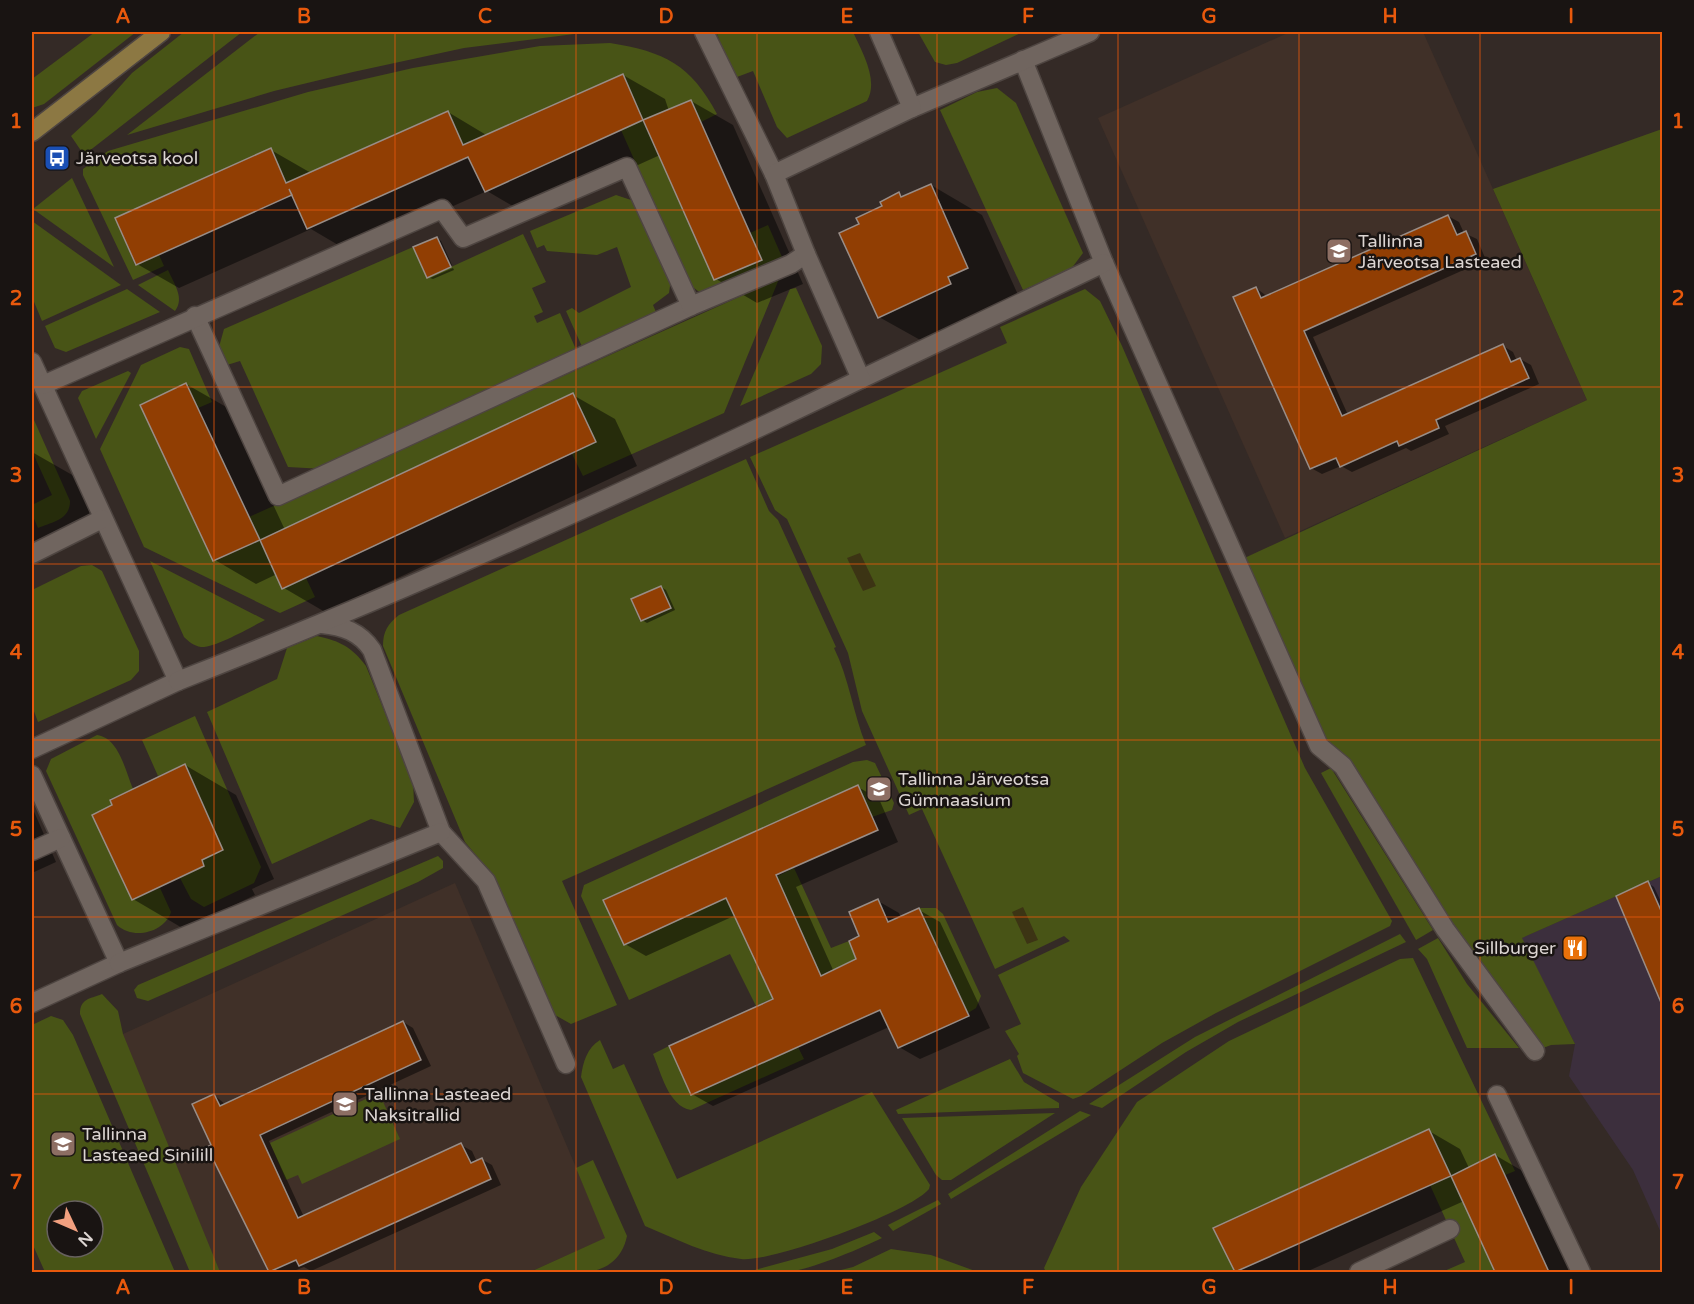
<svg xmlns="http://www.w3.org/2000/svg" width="1694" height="1304" font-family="'Varela Round',sans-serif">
	<rect width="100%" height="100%" fill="#342a26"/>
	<!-- commercial -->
	<polygon fill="#3c2f3d" points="1662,876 1662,1235 1633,1170 1569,1076 1575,1044 1521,938"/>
	<!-- built -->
	<g fill="#403028">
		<polygon points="1290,32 1423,32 1587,400 1285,538 1098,118"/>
		<polygon points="455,883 606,1238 530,1272 217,1272 112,1039"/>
	</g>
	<!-- green -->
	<g fill="#485416" fill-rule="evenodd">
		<polygon points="95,32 136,32 44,104 32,108 32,79"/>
		<polygon points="184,32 242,32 84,155 71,136 96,113 132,73"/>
		<polygon points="260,32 590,32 464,48 353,72 274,91 127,135"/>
		<path d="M 723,32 L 853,32 C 862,52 879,80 867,101 L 787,138 L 777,127 L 753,71 L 737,77 L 733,75 L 717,34 Z"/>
		<polygon points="918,32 1023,32 957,63 946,65 935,62"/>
		<path d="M 610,43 C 665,52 690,64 717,114 L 701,122 L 691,100 L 643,121 L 714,280 L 761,260 L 750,233 L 768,225 L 782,257 L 777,262 L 712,292 L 698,291 L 690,285 L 621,130 L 643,120 L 623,74 L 463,145 L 447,111 L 286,183 L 271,148 L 115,218 L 135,265 L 159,255 L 164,266 L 133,280 L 83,175 L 83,169 L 108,151 L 308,92 L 413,68 L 540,46 Z"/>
		<polygon points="997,88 1016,103 1083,253 1071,269 1023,290 940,110 977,92"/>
		<polygon points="1662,129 1662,876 1522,938 1575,1044 1551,1045 1535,1051 1319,746 1238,561 1587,400 1493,189"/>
		<polygon points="72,178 114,267 33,209"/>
		<polygon points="616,195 631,200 637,206 671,279 669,293 653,305 658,317 584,351 566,311 572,308 579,313 631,287 617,247 597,255 547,251 544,245 537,248 530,231"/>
		<polygon points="32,221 121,285 42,321 32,297"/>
		<polygon points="523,234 546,282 532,288 543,312 534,316 537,323 560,313 578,354 324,469 288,467 240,361 227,365 219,347 224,329 413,247 427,278"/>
		<path d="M 168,270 C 174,284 185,298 175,311 L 138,285 Z"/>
		<polygon points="779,279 724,413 583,476 572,454 596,442 573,393 260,540 282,588 306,578 315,597 280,613 144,547 100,449 141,365 180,347 189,349 212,402 198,408 186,383 140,405 213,560 249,517"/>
		<polygon points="796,288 822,346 821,364 811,374 740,406 790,289"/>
		<polygon points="127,289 160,312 66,352 55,348 45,326"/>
		<polygon points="1085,289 1100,301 1122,346 1305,768 1392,921 1390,926 1216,1013 1162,1043 1081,1096 1073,1099 1023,1073 1017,1056 1019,1054 1005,1031 1021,1024 998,975 1070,941 1064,936 995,969 922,809 909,815 862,711 848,653 787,519 775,510 750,457 1007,343 1000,327"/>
		<polygon points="128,371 131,373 96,439 78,398 82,391"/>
		<path d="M 32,419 L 34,420 L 70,501 C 70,520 52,522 38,528 L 32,514 L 32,505 L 52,495 L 32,451 Z"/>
		<path d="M 746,459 L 769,511 L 778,520 L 836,647 L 834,648 C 849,678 853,713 866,745 L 562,881 L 617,1005 L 571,1024 L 555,1015 L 495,878 L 465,842 L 383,646 C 383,631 388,624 399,615 ZM 661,586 L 671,608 L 640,621 L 631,599 Z"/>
		<path d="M 150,561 L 265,620 C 251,627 215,648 201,647 C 194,646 188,641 184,637 Z"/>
		<polygon points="92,565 102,571 139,651 139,671 131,680 38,722 32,706 32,590 81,566"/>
		<path d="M 317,636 C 340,641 352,647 366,666 L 413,782 L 414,802 L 400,828 L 371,819 L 272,864 L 207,712 L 277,679 L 287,648 Z"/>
		<polygon points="195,716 261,867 254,883 204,907 191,899 180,878 204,866 202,860 223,850 199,798 188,788 194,784 185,764 158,776 142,740"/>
		<path d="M 97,735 C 119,738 125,770 133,789 L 110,799 L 112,805 L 92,815 L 115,862 L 126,872 L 120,875 L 132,900 L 160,888 L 171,912 C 164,933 133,940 117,925 L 46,771 L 51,759 Z"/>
		<polygon points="867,760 875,763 894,803 892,810 872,817 858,786 726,898 773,998 756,1006 730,954 629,1000 581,896 584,885 853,762"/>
		<polygon points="1331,768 1433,930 1416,940 1321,773"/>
		<polygon points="438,856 443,861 443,868 418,882 148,1001 137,998 134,990 138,985"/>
		<polygon points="794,868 831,948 849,941 856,959 821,976 776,877"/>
		<polygon points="919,908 936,908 943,914 981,996 976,1008 968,1013"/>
		<polygon points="1400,934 1406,942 1238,1022 1186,1052 1102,1108 1089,1104 1195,1037"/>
		<polygon points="1438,938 1467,984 1519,1048 1467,1048 1427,959 1418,949"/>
		<polygon points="1413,958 1515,1171 1505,1175 1495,1154 1451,1176 1495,1272 1442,1272 1465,1262 1430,1185 1451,1175 1429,1129 1213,1229 1235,1272 1046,1272 1044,1268 1081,1187 1137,1102 1229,1041 1400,959"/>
		<path d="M 102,994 L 118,1011 L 123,1034 L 220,1272 L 190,1272 L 80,1014 C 80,999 89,999 102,994 Z"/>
		<path d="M 51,1016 L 63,1020 L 73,1035 L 175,1272 L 45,1272 L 32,1243 L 32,1025 ZM 57,1211 L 93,1211 L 93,1247 L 57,1247 Z"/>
		<path d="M 600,1040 L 613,1069 L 624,1064 L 677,1179 L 872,1092 L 930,1185 L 929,1189 C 911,1212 770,1263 741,1259 C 707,1255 676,1239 645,1226 L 581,1077 C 583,1062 587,1048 600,1040 Z"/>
		<path d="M 669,1046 L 691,1095 L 798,1047 L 804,1059 L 691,1110 C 668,1106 661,1072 653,1054 Z"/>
		<polygon points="1010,1059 1024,1082 1059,1103 1059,1108 898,1114 896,1110"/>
		<polygon points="379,1093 400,1139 302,1184 298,1175 286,1180 270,1143"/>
		<polygon points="1080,1111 1091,1115 951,1199 948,1194"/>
		<polygon points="1055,1113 951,1180 942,1180 936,1175 902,1118"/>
		<path d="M 593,1160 L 627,1236 C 617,1283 567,1273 530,1272 L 605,1238 L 576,1168 Z"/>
		<polygon points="938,1200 941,1204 893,1231 888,1225"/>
		<path d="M 874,1232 L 882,1238 C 852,1252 783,1284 751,1271 L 832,1249 Z"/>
		<polygon points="891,1249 931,1255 978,1272 833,1272 853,1267"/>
	</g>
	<!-- sand -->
	<g fill="#3c3414">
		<polygon points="860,553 876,586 863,591 847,558"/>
		<polygon points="1023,907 1038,940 1027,944 1012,912"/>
	</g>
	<!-- shadow -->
	<g fill="#0007">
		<polygon points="623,75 665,99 669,111 691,101 733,125 803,284 757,303 716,279 660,155 528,215 487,191 350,252 311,229 179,288 137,264 271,150 311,173 448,112 488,136"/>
		<polygon points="931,185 982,215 1019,297 931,346 879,317 861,225 899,194 904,197"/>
		<polygon points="1448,216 1459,222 1464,233 1477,239 1486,260 1313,337 1348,415 1503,346 1513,352 1517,361 1520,359 1531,365 1539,384 1445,426 1449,434 1411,451 1406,448 1352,472 1341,466 1322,474 1311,468 1256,288 1268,297"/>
		<polygon points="437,238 441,241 452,265 429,277"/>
		<polygon points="453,268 454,270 433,279 430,278"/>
		<polygon points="186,384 228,408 285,530 573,395 615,419 637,466 325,612 284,588 277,574 256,584 215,560"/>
		<polygon points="32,452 74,476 93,519 32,548"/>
		<polygon points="661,587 666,590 675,610 647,623 642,620"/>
		<polygon points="185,765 236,795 274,879 252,889 255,895 184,929 133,899"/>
		<polygon points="858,787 879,799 898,842 796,887 834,972 858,960 861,936 878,901 899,913 901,918 919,910 940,922 990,1028 920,1059 899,1047 889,1027 713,1106 692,1094 775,999 736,915 646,956 625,944"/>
		<polygon points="32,807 56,862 32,873"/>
		<polygon points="1648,883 1654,887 1662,904 1662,1002 1631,931 1633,929"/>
		<polygon points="403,1022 413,1028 431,1066 269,1141 304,1217 461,1145 472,1151 477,1162 481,1159 492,1165 501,1185 311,1271 304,1267 291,1272 272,1272 213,1145 214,1095 226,1105"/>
		<polygon points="1429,1131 1460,1149 1469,1168 1495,1155 1526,1173 1571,1272 1497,1272 1464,1201 1306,1272 1237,1272 1215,1229"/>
	</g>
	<!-- building -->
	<g fill="#913e03" stroke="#998d87" stroke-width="1.5">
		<polygon points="623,74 643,120 485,192 468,157 307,229 289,189 292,195 136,265 115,218 271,148 286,183 448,111 463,145"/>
		<polygon points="691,100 762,260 714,280 643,120"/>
		<polygon points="931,184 968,268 948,277 951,284 878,318 839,233 859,224 856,218 882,206 880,202 899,192 901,197"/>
		<polygon points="1448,215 1457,235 1466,231 1476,254 1304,331 1342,416 1503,344 1511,362 1520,358 1529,378 1436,420 1439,428 1399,446 1397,441 1340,467 1336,458 1310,469 1233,297 1256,287 1261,298"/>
		<polygon points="437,237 451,267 427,278 413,247"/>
		<polygon points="186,383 260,540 213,561 140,405"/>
		<polygon points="573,393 596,442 282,589 260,540"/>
		<polygon points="661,586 671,608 641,621 631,599"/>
		<polygon points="185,764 223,850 202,860 204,866 132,900 92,815 112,805 110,800"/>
		<polygon points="858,785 878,830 776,875 821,976 856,959 849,941 859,936 849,912 878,899 888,922 919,908 969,1016 898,1048 880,1010 691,1095 669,1046 773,999 726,898 624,945 603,900"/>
		<polygon points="1648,881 1662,913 1662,1005 1616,896"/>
		<polygon points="403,1021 421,1060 260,1135 298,1218 461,1143 471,1163 482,1158 491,1179 299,1266 296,1260 269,1272 207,1147 211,1145 192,1104 214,1094 220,1106"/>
		<polygon points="1429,1129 1451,1176 1235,1272 1213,1228"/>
		<polygon points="1495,1154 1508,1182 1549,1272 1495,1272 1451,1176"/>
	</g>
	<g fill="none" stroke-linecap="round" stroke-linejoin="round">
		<!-- minor casing -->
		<g stroke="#4e4541" stroke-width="21">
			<g id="minor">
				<polyline points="704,32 774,174"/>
				<polyline points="1023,60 1104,263 1319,746 1343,766 1445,929 1535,1051"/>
				<polyline points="912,108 1090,32"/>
				<polyline points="195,316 278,496 691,306"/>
				<polyline points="32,362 178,681 32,749"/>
				<polyline points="861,379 1104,263"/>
				<polyline points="43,385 442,209 463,238 627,167 691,306 791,264 806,254"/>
				<polyline points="32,554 102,519"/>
				<path d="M 322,624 C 343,626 360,632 372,650 L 441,832 L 486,881 L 566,1064"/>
				<path d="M 178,681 C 410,590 637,487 861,379 L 806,254 L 774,174 L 912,108 L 879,32"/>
				<polyline points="32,775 119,963 32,1003"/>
				<polyline points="32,851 61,838"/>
				<polyline points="119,963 441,832"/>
				<polyline points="1497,1095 1581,1272"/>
				<polyline points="1359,1272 1450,1229"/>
			</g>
		</g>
		<!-- major casing -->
		<g stroke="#4e4541" stroke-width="21">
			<polyline id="major" points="32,132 161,32"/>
		</g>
		<!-- minor -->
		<use href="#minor" stroke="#70655f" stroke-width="18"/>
		<!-- major -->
		<use href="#major" stroke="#8c7843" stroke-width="18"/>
	</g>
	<!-- grid -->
	<path fill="none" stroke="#e8590c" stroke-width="1.5" stroke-opacity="0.55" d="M 214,32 L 214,1272M 395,32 L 395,1272M 576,32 L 576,1272M 757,32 L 757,1272M 937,32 L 937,1272M 1118,32 L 1118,1272M 1299,32 L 1299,1272M 1480,32 L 1480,1272M 32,210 L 1662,210M 32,387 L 1662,387M 32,564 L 1662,564M 32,740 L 1662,740M 32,917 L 1662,917M 32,1094 L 1662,1094"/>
	<!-- icons -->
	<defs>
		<g id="bus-square" transform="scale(1.35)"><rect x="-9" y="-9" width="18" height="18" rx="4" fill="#1a4fb4" stroke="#191412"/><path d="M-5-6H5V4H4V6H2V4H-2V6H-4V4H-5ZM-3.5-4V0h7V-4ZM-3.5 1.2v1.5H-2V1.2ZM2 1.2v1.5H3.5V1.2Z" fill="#fff"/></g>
		<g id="school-square" transform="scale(1.35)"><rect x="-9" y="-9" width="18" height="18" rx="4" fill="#8d6e63" stroke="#191412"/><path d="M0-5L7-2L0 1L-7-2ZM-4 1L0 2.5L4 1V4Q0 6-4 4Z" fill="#fff"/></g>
		<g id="restaurant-square" transform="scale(1.35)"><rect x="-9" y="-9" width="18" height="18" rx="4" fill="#e8710a" stroke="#191412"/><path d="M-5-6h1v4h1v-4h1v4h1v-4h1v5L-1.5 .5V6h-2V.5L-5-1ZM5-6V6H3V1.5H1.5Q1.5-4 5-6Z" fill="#fff"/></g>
	</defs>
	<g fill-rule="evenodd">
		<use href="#bus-square" x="57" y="158"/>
		<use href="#school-square" x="1339" y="251"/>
		<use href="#school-square" x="879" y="789"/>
		<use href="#restaurant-square" x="1575" y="948"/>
		<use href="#school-square" x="345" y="1104"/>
		<use href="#school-square" x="63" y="1144"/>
	</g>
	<g text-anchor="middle" stroke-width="5" stroke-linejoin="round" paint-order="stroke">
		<!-- poi labels -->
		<g font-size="18" fill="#dcd5d2" stroke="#191412" text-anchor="start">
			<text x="76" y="164">Järveotsa kool</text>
			<text x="1358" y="247">Tallinna<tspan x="1358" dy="21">Järveotsa Lasteaed</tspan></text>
			<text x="898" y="785">Tallinna Järveotsa<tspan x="898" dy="21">Gümnaasium</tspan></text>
			<text x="1556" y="954" text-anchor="end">Sillburger</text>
			<text x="364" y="1100">Tallinna Lasteaed<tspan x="364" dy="21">Naksitrallid</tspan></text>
			<text x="82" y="1140">Tallinna<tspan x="82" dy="21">Lasteaed Sinilill</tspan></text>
		</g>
	</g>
	<!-- border -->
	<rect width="1694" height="1304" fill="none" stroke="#191412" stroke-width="66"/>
	<!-- north arrow -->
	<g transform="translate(75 1229) rotate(134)"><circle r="28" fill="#191412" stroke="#67615f" stroke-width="1.5"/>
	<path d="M0-4.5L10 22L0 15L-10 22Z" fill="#f2a07f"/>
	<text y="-9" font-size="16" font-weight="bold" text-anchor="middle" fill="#dcd5d2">N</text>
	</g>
	<rect x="33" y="33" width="1628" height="1238" fill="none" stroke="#e8590c" stroke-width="2"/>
	<g font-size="20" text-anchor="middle" font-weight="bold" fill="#e8590c">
		<text x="123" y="23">A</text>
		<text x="304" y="23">B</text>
		<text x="485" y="23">C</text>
		<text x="666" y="23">D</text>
		<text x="847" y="23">E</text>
		<text x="1028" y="23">F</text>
		<text x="1209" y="23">G</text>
		<text x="1390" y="23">H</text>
		<text x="1571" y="23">I</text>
		<text x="16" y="128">1</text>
		<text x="1678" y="128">1</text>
		<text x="16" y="305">2</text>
		<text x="1678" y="305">2</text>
		<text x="16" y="482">3</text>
		<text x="1678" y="482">3</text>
		<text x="16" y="659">4</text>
		<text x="1678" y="659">4</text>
		<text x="16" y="836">5</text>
		<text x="1678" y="836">5</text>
		<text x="16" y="1013">6</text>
		<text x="1678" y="1013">6</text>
		<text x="16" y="1189">7</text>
		<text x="1678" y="1189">7</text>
		<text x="123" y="1294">A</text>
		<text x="304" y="1294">B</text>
		<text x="485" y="1294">C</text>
		<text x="666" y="1294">D</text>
		<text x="847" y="1294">E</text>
		<text x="1028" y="1294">F</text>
		<text x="1209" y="1294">G</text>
		<text x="1390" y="1294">H</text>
		<text x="1571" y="1294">I</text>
	</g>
</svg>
